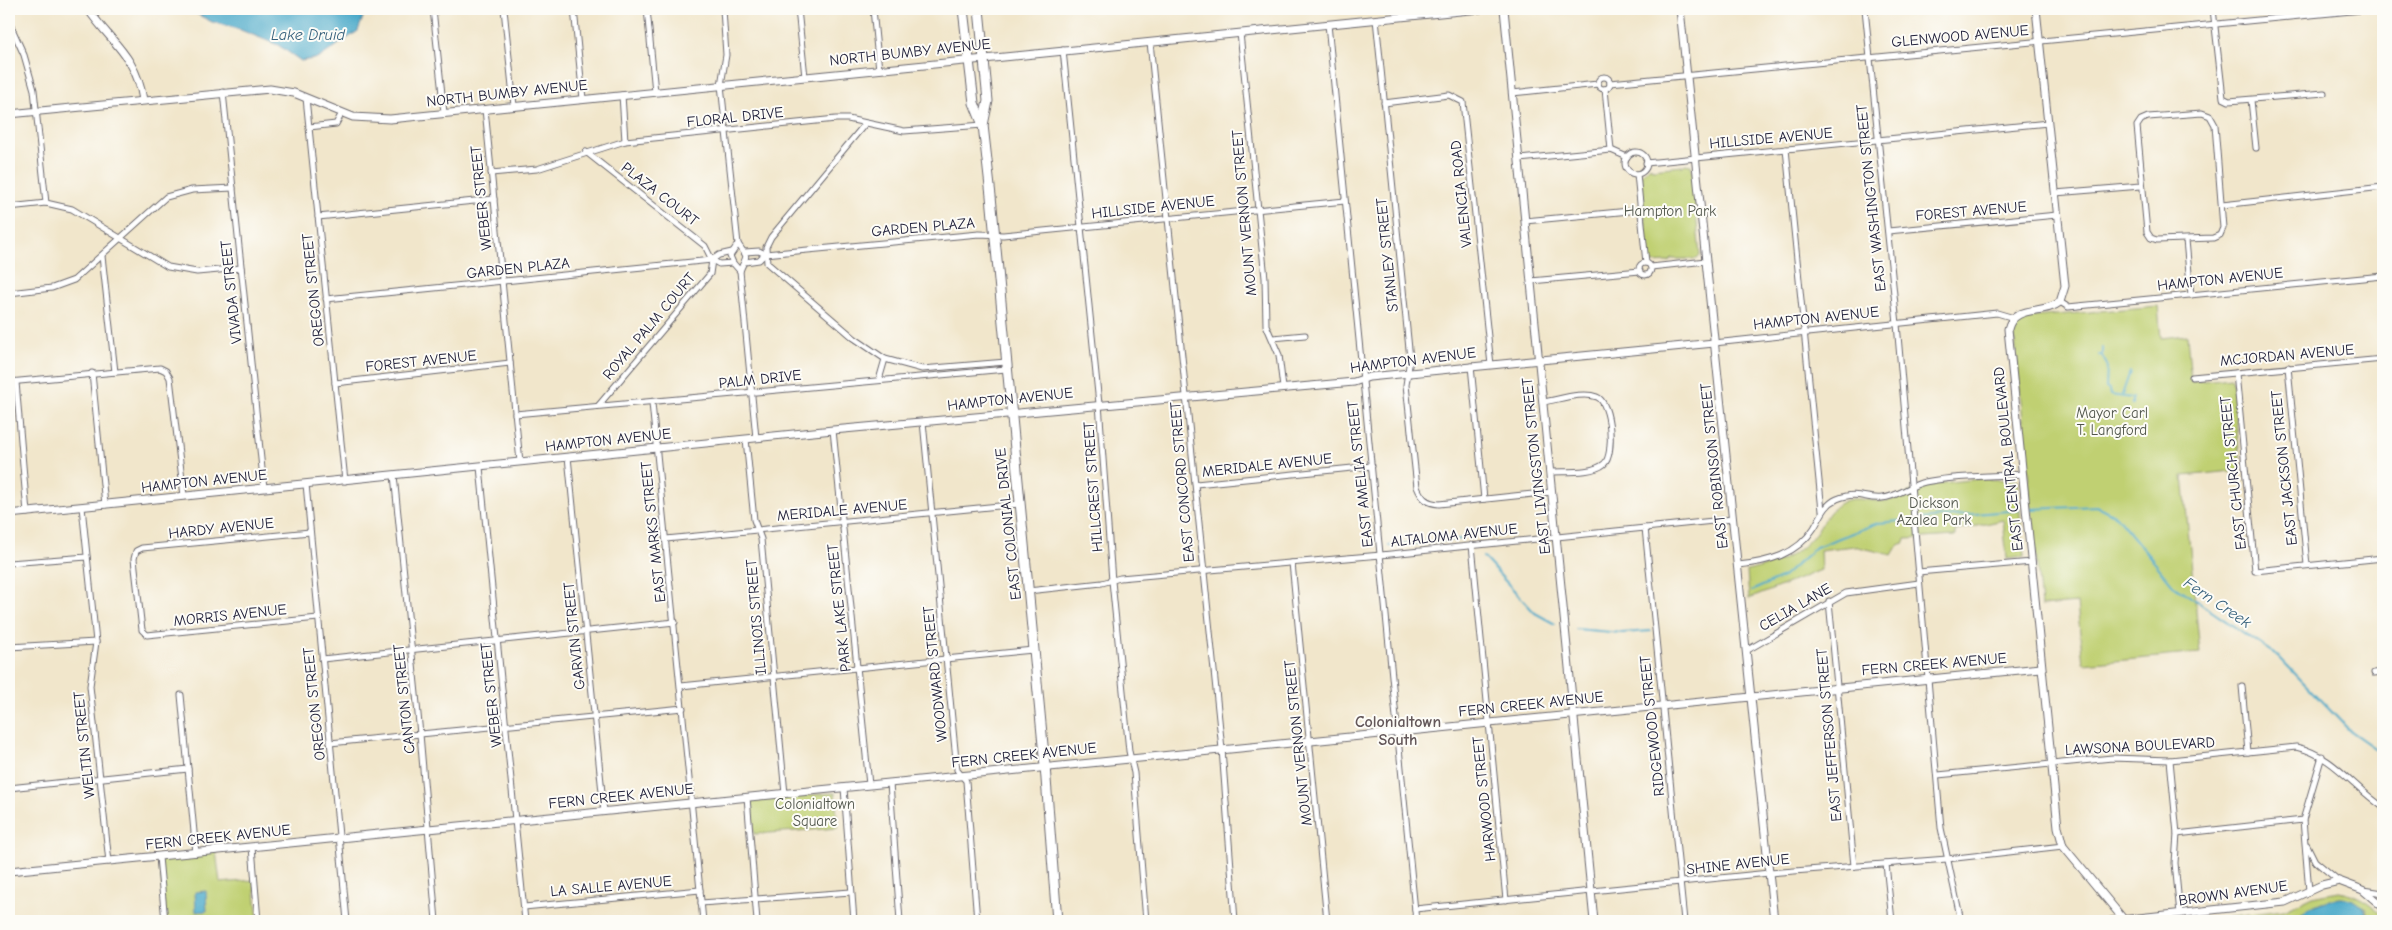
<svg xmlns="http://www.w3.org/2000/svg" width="2392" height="930" font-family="'Comic Neue',sans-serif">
	<rect width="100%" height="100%" fill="#fdfcf7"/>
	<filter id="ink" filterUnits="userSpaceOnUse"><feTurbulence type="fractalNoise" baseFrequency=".02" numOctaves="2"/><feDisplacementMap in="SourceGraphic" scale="10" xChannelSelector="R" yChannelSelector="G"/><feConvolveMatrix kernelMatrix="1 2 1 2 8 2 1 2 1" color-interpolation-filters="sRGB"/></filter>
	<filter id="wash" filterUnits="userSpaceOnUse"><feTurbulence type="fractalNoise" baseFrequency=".0096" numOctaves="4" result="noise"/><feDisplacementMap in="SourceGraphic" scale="20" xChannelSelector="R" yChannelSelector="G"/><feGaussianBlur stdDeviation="1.12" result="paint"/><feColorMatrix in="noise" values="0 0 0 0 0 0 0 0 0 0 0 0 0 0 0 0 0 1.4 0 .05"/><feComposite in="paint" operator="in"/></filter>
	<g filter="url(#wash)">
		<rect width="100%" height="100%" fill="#f1e6cb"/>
		<!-- green -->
		<g fill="#c0d072" stroke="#717956">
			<polygon points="1685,164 1691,165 1692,169 1700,256 1697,259 1672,259 1669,262 1649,263 1641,175 1650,166 1652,169 1683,166"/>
			<polygon points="2158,306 2161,338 2187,335 2191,382 2232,378 2241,470 2183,476 2200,653 2083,664 2077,603 2041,606 2014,329 2022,318"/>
			<path d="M 1979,479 L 2017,480 L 2024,557 L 2007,559 L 2003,520 L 1955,531 L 1955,536 L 1906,539 L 1905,543 L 1898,545 L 1892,555 L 1854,546 L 1820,550 L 1821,570 L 1749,599 L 1747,571 C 1776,564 1799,556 1817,531 C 1824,522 1829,510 1839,504 C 1854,494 1867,502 1883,501 C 1900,501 1911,490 1926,486 C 1943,482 1962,481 1979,479 Z"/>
			<polygon points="835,793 838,828 754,834 751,800"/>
			<polygon points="216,851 220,883 254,880 258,921 165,921 159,857"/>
			<path d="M 2338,891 C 2357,894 2369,902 2383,915 L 2383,921 L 2370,921 L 2365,908 L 2297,915 L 2293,921 L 2187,921 L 2284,910 L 2313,896 Z"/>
		</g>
		<!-- water -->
		<g fill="#4aa9c9" stroke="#366682">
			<polygon points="187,9 366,9 358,31 319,58 301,61 278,45 238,29 212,22"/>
			<polygon points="206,891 207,911 196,912 195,892"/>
			<path d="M 2339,898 C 2358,898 2363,905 2370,921 L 2293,921 C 2303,907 2323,901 2339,898 Z"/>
		</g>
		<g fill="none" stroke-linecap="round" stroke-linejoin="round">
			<!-- stream -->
			<g stroke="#4aa9c9" stroke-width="2">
				<polyline points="2099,355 2102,356 2107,365 2106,388 2109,390 2110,395 2132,398 2132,405"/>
				<polyline points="2102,356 2102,348"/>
				<polyline points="2122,395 2130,372"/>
				<polyline points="2031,509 2097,506 2116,516 2173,585 2279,657 2350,731 2383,754"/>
				<polyline points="1389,546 1461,539"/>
				<polyline points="1483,557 1535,613 1555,624"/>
				<polyline points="1751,591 1783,577 1816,547 1878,523 2019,510"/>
				<polyline points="1576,629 1622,633 1651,631"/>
			</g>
		</g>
	</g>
	<g filter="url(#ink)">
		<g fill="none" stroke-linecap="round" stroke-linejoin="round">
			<!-- street casing -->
			<g stroke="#6a676d" stroke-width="7">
				<g id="street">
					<polyline points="433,9 444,113"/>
					<polyline points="504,9 514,106"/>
					<polyline points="574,9 583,99"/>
					<polyline points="647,9 655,92"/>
					<polyline points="723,9 726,55 721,85 738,244 730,256 733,263 740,271 756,438"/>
					<polyline points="798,9 805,77"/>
					<polyline points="873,9 879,70"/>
					<polyline points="1865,9 1897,324 1941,828 1961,921"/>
					<polyline points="2213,9 2223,98 2229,101 2324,93"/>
					<path d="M 1376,19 L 1410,359 L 1406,385 L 1417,487 C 1422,499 1427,503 1439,504 L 1552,492"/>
					<polyline points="9,22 24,55 34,90 46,203"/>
					<polyline points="1328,24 1416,921"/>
					<polyline points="1240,33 1265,278 1266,325 1279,355 1283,388"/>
					<polyline points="1150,42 1222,749 1235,921"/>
					<polyline points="1063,50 1099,404 1112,581 1129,751 1134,773 1146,921"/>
					<circle cx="1604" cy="83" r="6"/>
					<polyline points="1610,83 2372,9"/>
					<polyline points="1605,89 1611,150"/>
					<polyline points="223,92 264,488"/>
					<polyline points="1512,93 1598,84"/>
					<polyline points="622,95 625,141"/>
					<polyline points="306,98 345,481"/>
					<polyline points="2251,100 2256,148"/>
					<polyline points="1384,103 1449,95 1463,102 1491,365"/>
					<polyline points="485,109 520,462"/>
					<polygon points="2202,113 2210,116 2215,125 2223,228 2220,235 2213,238 2157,240 2151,238 2147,232 2137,126 2141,120 2148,117"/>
					<polyline points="865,124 771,237 766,247 767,263 854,338 885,359 922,369 1006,362"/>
					<polyline points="309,127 336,124 342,113"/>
					<polyline points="1786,149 1822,511"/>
					<polyline points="586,152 705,246 712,260 710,274 598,406"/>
					<circle cx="1636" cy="163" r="11"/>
					<polyline points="1519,159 1611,150 1627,157"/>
					<polyline points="1646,163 2048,123"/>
					<polyline points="491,173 537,169 625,141 836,119 848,119 904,131 983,125"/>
					<polyline points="1637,174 1646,263"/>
					<polyline points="2055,193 2141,186"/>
					<polyline points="2222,205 2383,187"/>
					<polyline points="9,207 46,203 72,209 168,267 197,272 241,268"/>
					<polyline points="318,217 494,199"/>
					<polyline points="1525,221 1640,210"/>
					<polyline points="1888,231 2057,215"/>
					<polyline points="2186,240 2191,295"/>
					<path d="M 738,244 C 749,260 747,253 740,271"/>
					<polyline points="745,252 759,251 765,254 979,234 1003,235 1345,201"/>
					<polyline points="102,256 115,372"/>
					<polyline points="712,260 719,264 733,263"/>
					<polyline points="745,262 759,260 765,254"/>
					<circle cx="1645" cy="269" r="6"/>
					<polyline points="1651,267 1706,261"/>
					<polyline points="1531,281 1640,271"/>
					<polyline points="9,293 52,288 74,280 166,197 192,190 233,188"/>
					<polyline points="326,299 712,260 719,255 732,252"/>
					<polyline points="2060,302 2068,307 2078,306 2383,276"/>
					<polyline points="1273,338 1305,335"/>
					<polyline points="1714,343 1997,313 2014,318"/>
					<polyline points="1471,366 1484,499"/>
					<polyline points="2288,367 2307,565"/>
					<polyline points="92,373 105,505"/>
					<polyline points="2236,373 2255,571 2383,558"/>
					<polyline points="2192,377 2383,359"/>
					<polyline points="879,380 885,359"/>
					<polyline points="9,382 160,368 166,371 170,378 184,496"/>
					<polyline points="16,382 27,513"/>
					<polyline points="335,383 510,363"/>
					<path d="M 1543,402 C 1558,400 1582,391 1597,397 C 1611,402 1615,455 1604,464 C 1592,474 1565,471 1550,472"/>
					<polyline points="652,403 703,921"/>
					<polyline points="515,414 1006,369"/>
					<polyline points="923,422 957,770 966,781 977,921"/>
					<polyline points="833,430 869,785"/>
					<polyline points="746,439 754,520 761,539 785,794"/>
					<polyline points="568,457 604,812"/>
					<polyline points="480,467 525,921"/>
					<polyline points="394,475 420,734 436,921"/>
					<polyline points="306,484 347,921"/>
					<polyline points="1196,484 1372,466"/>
					<polyline points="82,507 96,642 90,686 109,862"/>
					<polyline points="1645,528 1684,921"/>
					<polyline points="310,532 142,548 136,551 134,559 142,630 147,635 318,618"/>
					<polyline points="666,539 1019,504"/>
					<polyline points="1472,545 1506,900"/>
					<polyline points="9,563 87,557"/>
					<polyline points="1292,563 1327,921"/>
					<path d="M 1738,565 C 1768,562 1797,555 1814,528 C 1821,517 1824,505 1837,499 C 1859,490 1865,500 1882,498 C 1898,497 1910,485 1925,482 C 1958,475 1990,477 2023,474"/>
					<polyline points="1918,572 2032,562"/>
					<polyline points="1028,591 1102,583 1120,578 1381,555 1733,519"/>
					<polyline points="1829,601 1854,866"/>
					<polyline points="9,647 96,642"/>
					<polyline points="1746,651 1846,593 1919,583"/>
					<polyline points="322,659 675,622"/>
					<polyline points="2374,673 2383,672"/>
					<polyline points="681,686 1033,650"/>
					<polyline points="2242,686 2248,752"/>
					<polyline points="181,695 196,853"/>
					<polyline points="330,743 683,708"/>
					<polyline points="2170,760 2177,834 2175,863 2180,914"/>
					<path d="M 1938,775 L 2112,758 L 2170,760 L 2296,747 C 2333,755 2353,787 2383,807"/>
					<polyline points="890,783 900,921"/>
					<polyline points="9,788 188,769"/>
					<polyline points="844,788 854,921"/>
					<polyline points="747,797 757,921"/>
					<polyline points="2177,834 2303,820"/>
					<polyline points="2307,845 2315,861 2339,881"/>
					<polyline points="252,847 258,921"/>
					<polyline points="159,857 165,921"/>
					<polyline points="1886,864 1892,921"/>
					<polyline points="2364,890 2383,893"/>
					<polyline points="2309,891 2303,820 2322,756"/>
					<polyline points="701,903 851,892"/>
					<polyline points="524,907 700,890"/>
					<polyline points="1415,909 1769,873 1947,859 2063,846"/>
				</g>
			</g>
			<!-- secondary casing -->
			<g stroke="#6a676d" stroke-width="9">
				<g id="secondary">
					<path d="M 88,9 C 111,43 136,55 143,100"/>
					<polyline points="1504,9 1594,921"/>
					<polyline points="1680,9 1774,921"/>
					<path d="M 2036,9 L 2065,286 L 2060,302 C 2044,315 2014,304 2008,329 L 2058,827 L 2063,846 L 2125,921"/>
					<polyline points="9,114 270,89 294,93 353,117 390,119 1480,9"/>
					<polyline points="9,514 833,430 1354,382 1369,377 1714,343"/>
					<polyline points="9,871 2041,668"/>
					<polyline points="2111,921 2285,902 2322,885 2339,881 2363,890 2383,907"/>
				</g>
			</g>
			<!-- highway casing -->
			<g stroke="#6a676d" stroke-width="11">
				<g id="highway">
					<polyline points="963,9 974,103 983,125 991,196 1045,766 1057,921"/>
					<polyline points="979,9 988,101 983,125"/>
				</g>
			</g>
			<!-- street -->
			<use href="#street" stroke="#fff" stroke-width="5"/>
			<!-- secondary -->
			<use href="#secondary" stroke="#fff" stroke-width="7"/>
			<!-- highway -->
			<use href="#highway" stroke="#fff" stroke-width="9"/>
		</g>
	</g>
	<g text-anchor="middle" stroke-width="4" stroke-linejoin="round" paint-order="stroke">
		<!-- street labels -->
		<g font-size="15" fill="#22223b" stroke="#fdfcf7">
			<text transform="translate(1960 36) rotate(-5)" y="5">GLENWOOD AVENUE</text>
			<text transform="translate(910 52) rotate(-6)" y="5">NORTH BUMBY AVENUE</text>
			<text transform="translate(507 93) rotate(-6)" y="5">NORTH BUMBY AVENUE</text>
			<text transform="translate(735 117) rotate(-6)" y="5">FLORAL DRIVE</text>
			<text transform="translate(1771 138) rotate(-5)" y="5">HILLSIDE AVENUE</text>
			<text transform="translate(660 194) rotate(38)" y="5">PLAZA COURT</text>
			<text transform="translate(1461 194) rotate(-96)" y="5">VALENCIA ROAD</text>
			<text transform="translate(481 198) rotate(-96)" y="5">WEBER STREET</text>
			<text transform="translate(1871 198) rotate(-96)" y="5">EAST WASHINGTON STREET</text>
			<text transform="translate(1153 207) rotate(-6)" y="5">HILLSIDE AVENUE</text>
			<text transform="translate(1971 211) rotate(-5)" y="5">FOREST AVENUE</text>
			<text transform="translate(1244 213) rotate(-95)" y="5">MOUNT VERNON STREET</text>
			<text transform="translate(923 227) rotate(-5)" y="5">GARDEN PLAZA</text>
			<text transform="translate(1387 255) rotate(-96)" y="5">STANLEY STREET</text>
			<text transform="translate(518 268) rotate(-6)" y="5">GARDEN PLAZA</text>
			<text transform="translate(2220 279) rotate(-6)" y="5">HAMPTON AVENUE</text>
			<text transform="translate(313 290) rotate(-96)" y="5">OREGON STREET</text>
			<text transform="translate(231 292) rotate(-96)" y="5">VIVADA STREET</text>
			<text transform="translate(1816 318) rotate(-6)" y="5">HAMPTON AVENUE</text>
			<text transform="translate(649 326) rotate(-50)" y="5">ROYAL PALM COURT</text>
			<text transform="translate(2287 355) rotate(-5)" y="5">MCJORDAN AVENUE</text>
			<text transform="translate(1413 360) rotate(-7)" y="5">HAMPTON AVENUE</text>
			<text transform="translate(421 361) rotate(-6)" y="5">FOREST AVENUE</text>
			<text transform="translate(760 379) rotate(-6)" y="5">PALM DRIVE</text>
			<text transform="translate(1010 399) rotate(-6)" y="5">HAMPTON AVENUE</text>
			<text transform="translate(608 440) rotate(-6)" y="5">HAMPTON AVENUE</text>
			<text transform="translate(2008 459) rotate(-96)" y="5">EAST CENTRAL BOULEVARD</text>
			<text transform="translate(1267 465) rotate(-6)" y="5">MERIDALE AVENUE</text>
			<text transform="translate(1536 466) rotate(-96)" y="5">EAST LIVINGSTON STREET</text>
			<text transform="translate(1714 466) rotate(-96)" y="5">EAST ROBINSON STREET</text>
			<text transform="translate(2284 468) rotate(-96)" y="5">EAST JACKSON STREET</text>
			<text transform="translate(2233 473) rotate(-96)" y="5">EAST CHURCH STREET</text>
			<text transform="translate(1360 474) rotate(-96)" y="5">EAST AMELIA STREET</text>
			<text transform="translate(204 481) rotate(-6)" y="5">HAMPTON AVENUE</text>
			<text transform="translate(1182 482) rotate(-95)" y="5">EAST CONCORD STREET</text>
			<text transform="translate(1093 487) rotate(-94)" y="5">HILLCREST STREET</text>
			<text transform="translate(842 510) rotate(-5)" y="5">MERIDALE AVENUE</text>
			<text transform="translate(1008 524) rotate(-96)" y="5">EAST COLONIAL DRIVE</text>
			<text transform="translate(221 528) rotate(-6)" y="5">HARDY AVENUE</text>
			<text transform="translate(653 532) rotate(-96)" y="5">EAST MARKS STREET</text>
			<text transform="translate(1454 535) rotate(-6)" y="5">ALTALOMA AVENUE</text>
			<text transform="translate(1795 607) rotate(-30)" y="5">CELIA LANE</text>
			<text transform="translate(839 608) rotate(-96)" y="5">PARK LAKE STREET</text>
			<text transform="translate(230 615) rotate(-6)" y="5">MORRIS AVENUE</text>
			<text transform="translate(756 617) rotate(-95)" y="5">ILLINOIS STREET</text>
			<text transform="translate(574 636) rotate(-96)" y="5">GARVIN STREET</text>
			<text transform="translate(1934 664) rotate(-5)" y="5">FERN CREEK AVENUE</text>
			<text transform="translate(935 674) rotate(-96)" y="5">WOODWARD STREET</text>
			<text transform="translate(491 695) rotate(-96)" y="5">WEBER STREET</text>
			<text transform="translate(404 699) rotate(-96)" y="5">CANTON STREET</text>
			<text transform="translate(314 704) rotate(-96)" y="5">OREGON STREET</text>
			<text transform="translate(1531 704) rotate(-6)" y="5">FERN CREEK AVENUE</text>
			<text transform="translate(1652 726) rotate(-96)" y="5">RIDGEWOOD STREET</text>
			<text transform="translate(1829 735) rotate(-95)" y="5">EAST JEFFERSON STREET</text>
			<text transform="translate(1298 743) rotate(-96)" y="5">MOUNT VERNON STREET</text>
			<text transform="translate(84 745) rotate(-96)" y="5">WELTIN STREET</text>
			<text transform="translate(2140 746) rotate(-3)" y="5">LAWSONA BOULEVARD</text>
			<text transform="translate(1024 755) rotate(-6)" y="5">FERN CREEK AVENUE</text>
			<text transform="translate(621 796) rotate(-6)" y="5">FERN CREEK AVENUE</text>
			<text transform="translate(1484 799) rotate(-96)" y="5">HARWOOD STREET</text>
			<text transform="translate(218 837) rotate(-6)" y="5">FERN CREEK AVENUE</text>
			<text transform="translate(1738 864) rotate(-6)" y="5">SHINE AVENUE</text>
			<text transform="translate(611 886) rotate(-5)" y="5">LA SALLE AVENUE</text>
			<text transform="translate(2233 893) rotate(-8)" y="5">BROWN AVENUE</text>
		</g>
		<!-- park labels -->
		<g font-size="15" fill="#51564c" stroke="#fdfcf7">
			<text x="1670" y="216">Hampton Park</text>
			<text x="2112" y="418">Mayor Carl<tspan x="2112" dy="17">T. Langford</tspan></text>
			<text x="1934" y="508">Dickson<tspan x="1934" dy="17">Azalea Park</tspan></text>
			<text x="815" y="809">Colonialtown<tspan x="815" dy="17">Square</tspan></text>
		</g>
		<!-- water labels -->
		<g font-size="16" font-style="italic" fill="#345f7b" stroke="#fdfcf7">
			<text x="308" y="40">Lake Druid</text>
			<text transform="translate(2218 602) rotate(34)" y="6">Fern Creek</text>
		</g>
		<!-- neighbourhood labels -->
		<g font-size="16" font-weight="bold" fill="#64585a" stroke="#fdfcf7">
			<text x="1398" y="727">Colonialtown<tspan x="1398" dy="18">South</tspan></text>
		</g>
	</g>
	<!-- margin -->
	<rect width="2392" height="930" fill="none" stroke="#fdfcf7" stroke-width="30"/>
</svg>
